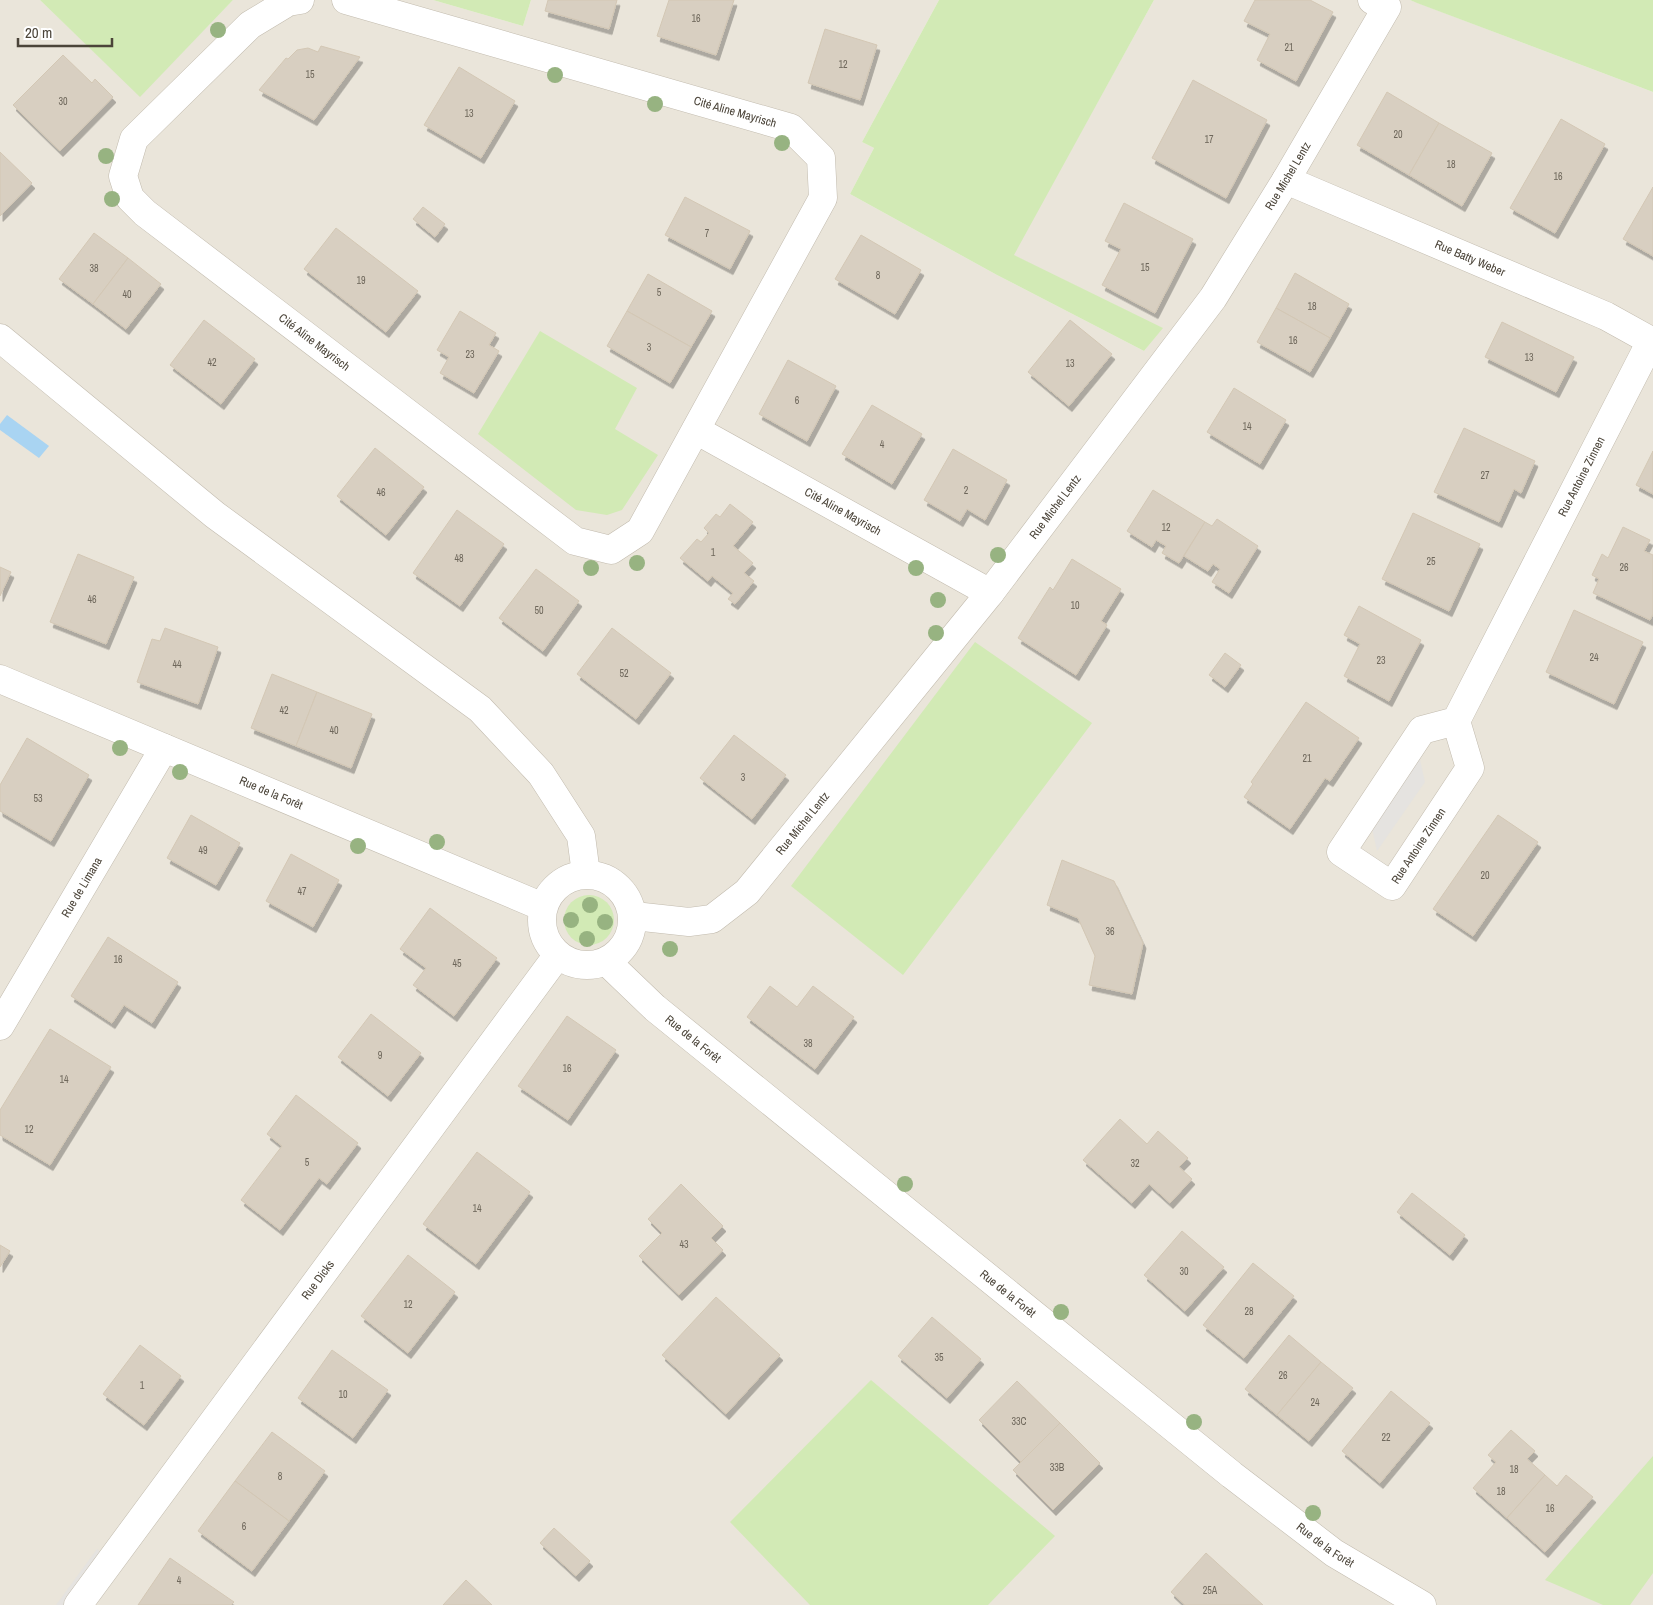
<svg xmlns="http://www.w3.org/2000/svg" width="1653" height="1605" font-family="'Archivo Narrow',sans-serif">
	<defs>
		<filter id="shadow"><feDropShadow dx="3" dy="5.5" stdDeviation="0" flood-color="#0004"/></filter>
	</defs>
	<rect width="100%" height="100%" fill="#f6f3ec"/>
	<!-- residential -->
	<polygon fill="#eae5da" points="0,0 40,0 140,96 233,0 433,0 523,26 531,0 939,0 862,142 874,148 850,194 997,275 1144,351 1162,328 1013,255 1154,0 1410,0 1653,92 1653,1605 0,1605"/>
	<!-- green -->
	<g fill="#d2eab5">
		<polygon points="40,0 233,0 140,97"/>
		<polygon points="433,0 531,0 523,26"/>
		<polygon points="939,0 1154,0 1014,255 1163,328 1144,351 997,275 850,194 874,148 862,142"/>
		<polygon points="1410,0 1653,0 1653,92 1417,3"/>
		<polygon points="540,331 637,388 615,429 658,455 622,510 607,515 576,510 478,434"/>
		<polygon points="975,642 1092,723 903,975 791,886"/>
		<circle cx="589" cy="920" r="25"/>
		<polygon points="871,1380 1055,1536 988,1605 810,1605 730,1522"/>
		<polygon points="1653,1456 1653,1573 1630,1605 1603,1605 1545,1580"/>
	</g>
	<!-- parking -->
	<g fill="#e5e3e0">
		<polygon points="1419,755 1425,782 1377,851 1371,824"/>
		<polygon points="97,1549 102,1553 64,1605 56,1605"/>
	</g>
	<!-- water -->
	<polygon fill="#a9d4f2" points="7,415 49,446 39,458 0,430 0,424"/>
	<!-- building -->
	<g fill="#d8cfc1" stroke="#d3c7b4" filter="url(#shadow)">
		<polygon points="548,0 617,0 609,29 545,11"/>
		<polygon points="669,0 734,0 716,55 657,36"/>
		<polygon points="1255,0 1310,0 1333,12 1296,81 1257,60 1270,34 1244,21"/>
		<polygon points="825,29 877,45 860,100 808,83"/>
		<polygon points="321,46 360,57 314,120 259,90 286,58 288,59 297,50 308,48 318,52"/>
		<polygon points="63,55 92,83 95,79 113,97 60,151 13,105"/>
		<polygon points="459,67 515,101 481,158 424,125"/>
		<polygon points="1193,80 1267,120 1226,198 1152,158"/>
		<polygon points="1387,92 1439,123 1409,175 1357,145"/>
		<polygon points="1561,119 1605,144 1555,233 1510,208"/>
		<polygon points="1439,123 1492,153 1462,206 1409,175"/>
		<polygon points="0,152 32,183 0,216"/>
		<polygon points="1653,187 1653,256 1623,239"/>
		<polygon points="685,197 750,231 730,269 665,235"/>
		<polygon points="1124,203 1193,239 1155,313 1102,285 1121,249 1105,241"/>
		<polygon points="423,207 445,224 435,237 413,219"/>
		<polygon points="336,228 418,291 386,332 304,269"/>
		<polygon points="94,233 128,258 93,304 59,279"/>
		<polygon points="861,235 921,270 895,314 835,279"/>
		<polygon points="128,258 161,284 126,329 93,304"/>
		<polygon points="1295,273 1349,304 1330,338 1276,308"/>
		<polygon points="648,274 712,311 691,347 627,311"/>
		<polygon points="1276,308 1330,338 1310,372 1257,342"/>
		<polygon points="460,311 496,333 489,345 499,351 474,393 440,373 449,357 437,350"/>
		<polygon points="627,311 691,347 670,383 607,346"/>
		<polygon points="204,320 255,359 221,404 170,365"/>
		<polygon points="1070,320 1112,354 1069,406 1028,372"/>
		<polygon points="1502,322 1574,357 1556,392 1485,357"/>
		<polygon points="788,360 836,386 807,441 759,414"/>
		<polygon points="1234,388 1286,420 1260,464 1207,432"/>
		<polygon points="872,405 922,434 892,484 842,454"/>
		<polygon points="1464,428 1535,461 1521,493 1514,489 1499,522 1434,492"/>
		<polygon points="375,448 424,487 386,535 337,496"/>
		<polygon points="953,449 1007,480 985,520 967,509 960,521 924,500"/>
		<polygon points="1653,451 1653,494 1636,485"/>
		<polygon points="1153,490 1205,522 1179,563 1162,553 1166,546 1156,540 1152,547 1127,531"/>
		<polygon points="730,504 753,522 733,546 753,563 744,573 754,581 735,604 728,599 733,593 712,576 708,581 680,558 697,539 701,542 709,533 704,528 716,514 720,517"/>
		<polygon points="457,510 504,544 460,606 413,573"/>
		<polygon points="1413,513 1480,544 1449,611 1382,579"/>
		<polygon points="1217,519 1258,546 1229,593 1212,582 1220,569 1213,564 1208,571 1184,556 1205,522 1212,526"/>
		<polygon points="1623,527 1650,540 1644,551 1653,555 1653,614 1650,620 1593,593 1599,579 1592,575 1602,554 1608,558"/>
		<polygon points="78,554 134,577 106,644 50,622"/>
		<polygon points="1072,559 1121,589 1101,621 1107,625 1076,675 1018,638 1050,587 1053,590"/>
		<polygon points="0,567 11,572 0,596"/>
		<polygon points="536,569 579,601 543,651 499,618"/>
		<polygon points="1359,606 1421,640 1389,701 1344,676 1360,644 1344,635"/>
		<polygon points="1574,610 1643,642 1614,704 1546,672"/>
		<polygon points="165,628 218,647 198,704 137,682 152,639 160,641"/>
		<polygon points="612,628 671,673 636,719 577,674"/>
		<polygon points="1225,653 1241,665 1225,687 1209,675"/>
		<polygon points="272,674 317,692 296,746 251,728"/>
		<polygon points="317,692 372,714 351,768 296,746"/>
		<polygon points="1306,702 1359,738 1330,781 1325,778 1290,829 1244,797 1253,784 1251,782"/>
		<polygon points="734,735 786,775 752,819 700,778"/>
		<polygon points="27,738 89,775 51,841 0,811 0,785"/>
		<polygon points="191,815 240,843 216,885 167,858"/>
		<polygon points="1498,815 1538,842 1473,936 1433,909"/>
		<polygon points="291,854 339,880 313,927 266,901"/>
		<polygon points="1062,860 1114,881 1143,943 1132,994 1089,985 1095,956 1078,918 1047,905"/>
		<polygon points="430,908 497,958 454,1016 413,985 426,968 400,949"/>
		<polygon points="108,937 178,982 152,1023 124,1005 112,1023 71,996"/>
		<polygon points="770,986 797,1007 813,986 854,1017 815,1069 747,1017"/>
		<polygon points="371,1014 421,1053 388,1096 338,1057"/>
		<polygon points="567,1016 616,1050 568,1120 518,1086"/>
		<polygon points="50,1029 111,1067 50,1165 0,1135 0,1110"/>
		<polygon points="296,1095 358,1143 327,1184 319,1178 280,1230 241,1200 282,1146 267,1134"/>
		<polygon points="1120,1119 1147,1144 1158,1131 1188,1158 1179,1167 1192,1179 1170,1203 1149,1184 1132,1203 1083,1160"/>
		<polygon points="477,1152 530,1192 476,1264 423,1224"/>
		<polygon points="681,1184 723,1226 711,1238 723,1250 679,1295 639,1256 662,1233 648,1219"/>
		<polygon points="1412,1193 1465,1235 1450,1255 1397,1212"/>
		<polygon points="1182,1231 1224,1267 1185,1311 1144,1275"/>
		<polygon points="0,1245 10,1251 0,1267"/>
		<polygon points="408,1255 455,1292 408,1353 361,1316"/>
		<polygon points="1253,1263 1294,1296 1244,1358 1203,1325"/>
		<polygon points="716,1297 780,1355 726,1414 662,1355"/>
		<polygon points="932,1317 981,1359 947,1398 898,1356"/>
		<polygon points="1289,1335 1321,1362 1277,1415 1245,1389"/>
		<polygon points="140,1345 181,1376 144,1425 103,1394"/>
		<polygon points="332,1350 388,1390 353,1438 298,1398"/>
		<polygon points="1321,1362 1353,1388 1309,1441 1277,1415"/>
		<polygon points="1017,1381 1060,1423 1021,1462 979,1420"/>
		<polygon points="1391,1391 1430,1423 1380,1483 1342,1451"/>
		<polygon points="1060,1423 1100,1463 1053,1510 1013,1470"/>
		<polygon points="1511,1430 1535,1451 1527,1459 1545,1475 1507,1518 1473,1488 1496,1462 1488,1455"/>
		<polygon points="272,1432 325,1471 289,1521 235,1481"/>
		<polygon points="1545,1475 1557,1486 1566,1475 1593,1497 1545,1552 1507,1518"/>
		<polygon points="235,1481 289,1521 252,1571 198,1531"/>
		<polygon points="554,1528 590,1561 576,1576 540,1543"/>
		<polygon points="1206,1553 1263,1605 1185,1605 1171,1592"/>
		<polygon points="170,1558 234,1602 231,1605 138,1605"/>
		<polygon points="466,1580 492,1605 443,1605"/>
	</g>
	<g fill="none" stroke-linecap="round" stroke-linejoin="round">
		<!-- minor casing -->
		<g stroke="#c2bbae" stroke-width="29">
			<g id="minor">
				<path id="s1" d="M 300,0 L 288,2 L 250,25 L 134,139 L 123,176 L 130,198 L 145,213 L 575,541 L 611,550 L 640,531 L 823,198 L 821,158 L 791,128 L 346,0"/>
				<path id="s2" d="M 1286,180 L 1606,316 L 1653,342"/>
				<polyline points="0,338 215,515 480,709 541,774 581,836 586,874"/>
				<path id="s3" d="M 696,430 L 990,593"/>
				<path id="s4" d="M 0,679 L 543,907"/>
				<path id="s5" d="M 1456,721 L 1422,730 L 1341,852 L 1392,886 L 1470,768 L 1456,721 L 1651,341"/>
				<circle cx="587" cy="920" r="45"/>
				<path id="s6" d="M 634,916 L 689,922 L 712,919 L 747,892 L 990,593 L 1213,298 L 1286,180 L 1387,7 L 1372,0"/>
				<path id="s7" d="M 608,963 L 655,1008 L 1232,1475 L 1334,1553 L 1422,1605"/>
				<path id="s8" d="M 0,1026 L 164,748"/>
				<path id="s9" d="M 78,1605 L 557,956"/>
			</g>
		</g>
		<!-- minor -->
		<use href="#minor" stroke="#fff" stroke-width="28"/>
	</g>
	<!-- trees -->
	<g fill="#97b381">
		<circle cx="218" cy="30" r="8"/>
		<circle cx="555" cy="75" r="8"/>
		<circle cx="655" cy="104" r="8"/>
		<circle cx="782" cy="143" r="8"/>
		<circle cx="106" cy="156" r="8"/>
		<circle cx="112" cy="199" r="8"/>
		<circle cx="998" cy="555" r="8"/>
		<circle cx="637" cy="563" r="8"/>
		<circle cx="591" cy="568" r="8"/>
		<circle cx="916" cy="568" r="8"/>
		<circle cx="938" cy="600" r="8"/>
		<circle cx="936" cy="633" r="8"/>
		<circle cx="120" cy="748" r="8"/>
		<circle cx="180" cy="772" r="8"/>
		<circle cx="437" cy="842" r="8"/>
		<circle cx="358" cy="846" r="8"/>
		<circle cx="590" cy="905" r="8"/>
		<circle cx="571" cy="920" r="8"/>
		<circle cx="605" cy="922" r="8"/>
		<circle cx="587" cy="939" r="8"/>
		<circle cx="670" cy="949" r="8"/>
		<circle cx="905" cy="1184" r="8"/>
		<circle cx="1061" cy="1312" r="8"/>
		<circle cx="1194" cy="1422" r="8"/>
		<circle cx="1313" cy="1513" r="8"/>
	</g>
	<g text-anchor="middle" stroke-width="4.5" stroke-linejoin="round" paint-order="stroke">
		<!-- number labels -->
		<g font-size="10" fill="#6e675b">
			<text x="696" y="22">16</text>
			<text x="1289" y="51">21</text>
			<text x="843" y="68">12</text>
			<text x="310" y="78">15</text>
			<text x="63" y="105">30</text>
			<text x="469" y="117">13</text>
			<text x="1398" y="138">20</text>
			<text x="1209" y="143">17</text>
			<text x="1451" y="168">18</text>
			<text x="1558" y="180">16</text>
			<text x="707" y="237">7</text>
			<text x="1145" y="271">15</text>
			<text x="94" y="272">38</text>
			<text x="878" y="279">8</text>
			<text x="361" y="284">19</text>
			<text x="659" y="296">5</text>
			<text x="127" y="298">40</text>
			<text x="1312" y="310">18</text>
			<text x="1293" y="344">16</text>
			<text x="649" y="351">3</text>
			<text x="470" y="358">23</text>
			<text x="1529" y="361">13</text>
			<text x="212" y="366">42</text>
			<text x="1070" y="367">13</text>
			<text x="797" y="404">6</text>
			<text x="1247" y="430">14</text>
			<text x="882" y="448">4</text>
			<text x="1485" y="479">27</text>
			<text x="966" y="494">2</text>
			<text x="381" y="496">46</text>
			<text x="1166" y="531">12</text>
			<text x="713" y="556">1</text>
			<text x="459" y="562">48</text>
			<text x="1431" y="565">25</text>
			<text x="1624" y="571">26</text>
			<text x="92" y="603">46</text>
			<text x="1075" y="609">10</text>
			<text x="539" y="614">50</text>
			<text x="1594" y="661">24</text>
			<text x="1381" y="664">23</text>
			<text x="177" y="668">44</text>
			<text x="624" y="677">52</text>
			<text x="284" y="714">42</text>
			<text x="334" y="734">40</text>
			<text x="1307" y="762">21</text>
			<text x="743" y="781">3</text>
			<text x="38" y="802">53</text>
			<text x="203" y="854">49</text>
			<text x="1485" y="879">20</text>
			<text x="302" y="895">47</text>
			<text x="1110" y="935">36</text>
			<text x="118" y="963">16</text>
			<text x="457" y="967">45</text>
			<text x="808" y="1047">38</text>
			<text x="380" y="1059">9</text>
			<text x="567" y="1072">16</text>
			<text x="64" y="1083">14</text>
			<text x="29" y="1133">12</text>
			<text x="307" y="1166">5</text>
			<text x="1135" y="1167">32</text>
			<text x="477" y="1212">14</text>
			<text x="684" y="1248">43</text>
			<text x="1184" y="1275">30</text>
			<text x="408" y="1308">12</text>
			<text x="1249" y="1315">28</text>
			<text x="939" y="1361">35</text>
			<text x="1283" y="1379">26</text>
			<text x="142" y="1389">1</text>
			<text x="343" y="1398">10</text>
			<text x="1315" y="1406">24</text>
			<text x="1019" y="1425">33C</text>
			<text x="1386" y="1441">22</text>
			<text x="1057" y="1471">33B</text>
			<text x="1514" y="1473">18</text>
			<text x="280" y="1480">8</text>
			<text x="1501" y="1495">18</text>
			<text x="1550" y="1512">16</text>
			<text x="244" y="1530">6</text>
			<text x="179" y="1584">4</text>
			<text x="1210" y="1594">25A</text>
		</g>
		<!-- street labels -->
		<g font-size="12" fill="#4b4439" stroke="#fff">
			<text transform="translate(735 112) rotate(16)" y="4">Cité Aline Mayrisch</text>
			<text dy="4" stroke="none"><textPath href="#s6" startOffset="1021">Rue Michel Lentz</textPath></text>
			<text dy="4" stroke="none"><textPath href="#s2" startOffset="200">Rue Batty Weber</textPath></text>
			<text dy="4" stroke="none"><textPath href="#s1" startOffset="515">Cité Aline Mayrisch</textPath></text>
			<text dy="4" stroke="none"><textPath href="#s5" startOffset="708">Rue Antoine Zinnen</textPath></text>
			<text dy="4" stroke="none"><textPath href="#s6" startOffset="616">Rue Michel Lentz</textPath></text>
			<text dy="4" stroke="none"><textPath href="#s3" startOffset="168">Cité Aline Mayrisch</textPath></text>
			<text dy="4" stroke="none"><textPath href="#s4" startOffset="294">Rue de la Forêt</textPath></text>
			<text dy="4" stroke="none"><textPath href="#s6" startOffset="211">Rue Michel Lentz</textPath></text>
			<text dy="4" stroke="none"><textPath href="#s5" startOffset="291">Rue Antoine Zinnen</textPath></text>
			<text dy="4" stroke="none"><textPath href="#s8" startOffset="161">Rue de Limana</textPath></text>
			<text dy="4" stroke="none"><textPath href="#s7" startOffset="114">Rue de la Forêt</textPath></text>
			<text dy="4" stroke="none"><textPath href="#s9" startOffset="404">Rue Dicks</textPath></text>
			<text dy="4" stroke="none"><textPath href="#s7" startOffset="519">Rue de la Forêt</textPath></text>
			<text dy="4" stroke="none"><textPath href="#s7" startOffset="924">Rue de la Forêt</textPath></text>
		</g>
	</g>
	<!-- scale -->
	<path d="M18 38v8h94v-8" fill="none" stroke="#4b4439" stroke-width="2.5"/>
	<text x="25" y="38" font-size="15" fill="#4b4439" stroke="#ffffff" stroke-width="4" paint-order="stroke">20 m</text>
</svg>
